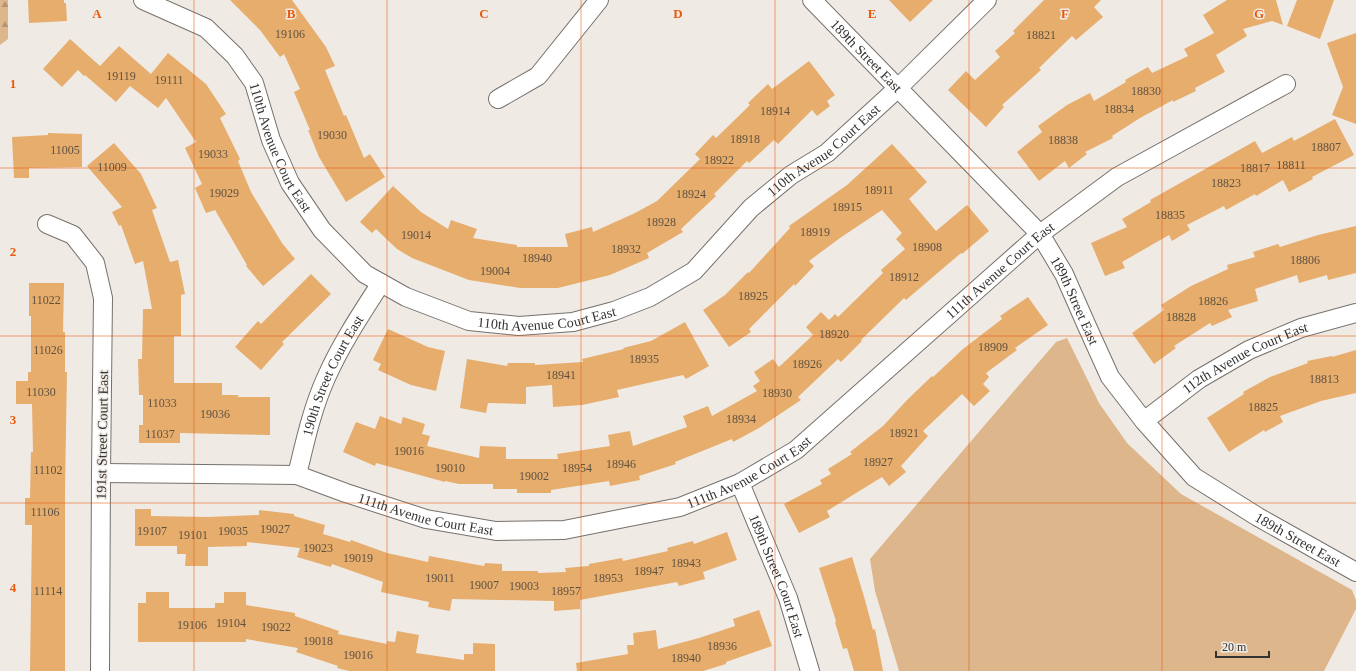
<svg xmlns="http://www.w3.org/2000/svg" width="1356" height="671" font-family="Georgia,serif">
	<defs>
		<pattern id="forest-firs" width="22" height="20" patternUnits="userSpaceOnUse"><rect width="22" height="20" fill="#ddb68b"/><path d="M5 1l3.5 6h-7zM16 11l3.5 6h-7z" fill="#b49572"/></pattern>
	</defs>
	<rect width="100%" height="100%" fill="#f0eae5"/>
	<!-- green -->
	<polygon fill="#ddb68b" points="1067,338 1099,403 1127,443 1181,494 1352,590 1356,600 1356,609 1324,671 899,671 875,591 870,559 1056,342"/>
	<!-- forest -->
	<polygon fill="url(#forest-firs)" points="0,0 8,0 8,39 0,45"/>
	<!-- building -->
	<g fill="#e6ad6d">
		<polygon points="28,0 64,0 64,3 66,3 67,21 29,23"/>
		<polygon points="230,0 292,0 326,47 335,66 325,70 344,116 346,115 364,158 370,154 385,177 346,202 319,157 308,130 310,130 294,92 300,89 284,54 280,57 260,30"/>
		<polygon points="889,0 933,0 910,22"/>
		<polygon points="1044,0 1101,0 1094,7 1103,17 1076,40 1072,36 1039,68 1041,70 1002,105 1004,107 986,127 948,90 966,71 975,80 1000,57 995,51 1015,33 1013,31"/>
		<polygon points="1227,0 1276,0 1283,25 1272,21 1243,29 1247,36 1216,55 1225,72 1195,88 1196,91 1173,102 1173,100 1140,118 1112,136 1113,138 1085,152 1087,154 1069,168 1065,161 1039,181 1017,152 1042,132 1038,126 1067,105 1090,93 1094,101 1126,82 1125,80 1148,67 1152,73 1188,56 1184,49 1214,33 1203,15"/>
		<polygon points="1297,0 1334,0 1320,39 1287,26"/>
		<polygon points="1356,33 1356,124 1332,115 1343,87 1327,43"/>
		<polygon points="70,39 100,66 119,46 151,74 168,53 206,84 226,114 220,118 240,159 238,161 251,192 282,243 295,259 263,286 246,266 247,265 215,210 206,213 195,188 202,184 185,148 196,142 166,98 158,108 130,86 116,102 85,75 84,76 78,70 62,87 43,69"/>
		<polygon points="809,61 835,95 827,101 830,106 817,116 812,110 778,144 774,140 749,163 747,161 714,194 716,196 681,229 683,232 647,253 649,258 610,275 558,288 520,288 469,280 412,258 397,249 376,229 372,233 360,222 393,186 421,212 448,229 451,220 477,229 473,238 517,245 517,247 568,247 565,234 592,227 593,232 635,213 657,201 700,159 695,154 713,135 716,138 750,105 748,103 768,84 772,89"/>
		<polygon points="1335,119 1354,155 1312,177 1313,179 1289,192 1283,180 1256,196 1255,194 1226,210 1224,206 1187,225 1190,230 1172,241 1169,235 1122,262 1125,268 1105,276 1091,243 1127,227 1122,219 1151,202 1150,200 1255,141 1262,153 1292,137 1294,141"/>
		<polygon points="48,133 82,134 82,167 29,168 29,178 14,178 12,137 48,135"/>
		<polygon points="114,143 141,174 157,208 152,210 170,262 178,260 185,294 181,295 181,336 174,336 174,383 222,383 222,395 239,395 237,397 270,397 270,435 180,433 180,443 139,443 139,425 143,425 143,395 139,395 138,359 142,359 143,309 152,309 143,261 135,264 121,225 119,226 112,212 122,207 87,166"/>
		<polygon points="892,144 927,182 909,199 936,231 967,205 989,231 962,254 961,253 906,300 904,298 861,340 862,341 841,362 838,359 798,397 801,400 759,428 733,442 732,439 675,462 676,464 639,476 640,480 610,486 609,481 551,490 551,493 517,493 517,489 493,489 493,484 459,484 445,481 445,482 376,463 375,466 343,452 356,422 375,429 380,416 401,424 403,417 425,424 422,434 430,436 427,446 479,458 480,446 506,447 506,459 558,459 557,454 610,446 608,435 630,431 633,446 687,427 683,416 708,406 712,416 757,391 753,386 760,381 754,372 773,359 779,367 813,335 806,327 821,312 829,320 835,314 838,317 883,273 881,270 905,249 896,239 902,233 882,210 840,238 809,261 814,266 795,286 794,284 749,329 751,332 729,347 703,310 725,295 748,272 749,273 790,228 789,226 847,185"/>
		<polygon points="1356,226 1356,273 1328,280 1327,275 1299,283 1297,275 1255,289 1258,301 1228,310 1232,317 1212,326 1210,323 1174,346 1176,348 1154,364 1132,333 1164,310 1161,305 1191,286 1228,269 1227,265 1255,257 1253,252 1278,244 1280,247 1318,235"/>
		<polygon points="311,274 331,294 282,342 284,344 261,370 235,347 258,321 261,324"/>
		<polygon points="29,283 64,283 63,332 65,332 65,372 67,372 65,488 65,671 30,671 32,525 25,525 25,498 30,498 31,452 33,452 32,404 16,404 16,381 28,381 28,372 31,372 31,316 29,316"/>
		<polygon points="1028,297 1048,325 1015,348 1017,350 986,373 989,377 983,384 990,391 974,406 962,394 923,431 928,436 901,466 906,472 889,486 882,477 827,511 830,517 799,533 784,504 822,484 820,480 831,474 828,469 852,454 850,452 883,426 907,400 932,376 933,377 963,349 1002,319 1000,316"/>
		<polygon points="685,322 709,366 686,379 683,375 617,390 619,397 582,405 553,407 552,385 526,387 526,404 488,403 486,413 460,408 467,359 507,366 508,363 535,363 535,365 583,362 582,359 624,349 623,348 651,341"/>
		<polygon points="388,329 428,347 445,351 436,391 411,385 378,370 381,364 373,360"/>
		<polygon points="1356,350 1356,393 1321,401 1280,416 1283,422 1265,432 1264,430 1229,452 1207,418 1244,394 1243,392 1270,377 1308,363 1307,361 1332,356 1332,357"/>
		<polygon points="135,509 151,509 151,516 208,517 259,515 259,510 294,514 294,516 325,525 323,534 350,542 351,540 387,553 428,562 429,556 484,566 485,563 502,564 502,571 538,571 538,573 566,572 565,568 589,566 589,564 622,558 623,561 668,551 667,548 693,541 694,544 727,532 737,560 703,572 705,579 679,586 677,582 580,600 580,609 554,611 554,601 452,599 450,611 428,607 429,602 381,592 383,582 332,564 331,567 297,557 300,548 247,542 247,546 208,547 208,566 185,566 186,554 177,554 177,546 135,546"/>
		<polygon points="852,557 865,600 873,630 875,629 883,671 854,671 847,648 843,649 835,622 836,621 819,568"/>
		<polygon points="146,592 169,592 169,608 215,608 215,603 224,603 224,592 246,592 246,605 295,613 295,616 339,631 338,634 387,644 387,641 395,642 397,631 419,635 416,653 464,660 464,654 473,654 473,643 495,644 495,671 349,671 337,668 338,666 296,652 298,648 246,639 246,642 138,642 138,603 146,603"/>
		<polygon points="759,610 772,646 726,662 726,664 703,671 577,671 576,663 628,654 627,645 634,645 633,633 656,630 658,649 699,638 735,626 733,619"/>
	</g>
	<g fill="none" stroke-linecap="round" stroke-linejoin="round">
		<!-- street casing -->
		<g stroke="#76716c" stroke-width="20">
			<g id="street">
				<path id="s1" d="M 143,0 L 206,28 L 235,56 L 254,83 L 271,140 L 290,183 L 322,230 L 365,274 L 406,297 L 469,321 L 519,326 L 573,322 L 614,311 L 650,297 L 694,271 L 751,208 L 791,175 L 827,153 L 898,88 L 987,0"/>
				<path id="s2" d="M 812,0 L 1040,234 L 1064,274 L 1086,324 L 1110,377 L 1144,421 L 1194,477 L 1258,517 L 1356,572"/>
				<polyline points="498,99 538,76 599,0"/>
				<polyline points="47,224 73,235 95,263 103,298 101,473 100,671"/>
				<path id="s3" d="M 1144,421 L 1199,379 L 1249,350 L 1301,328 L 1356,313"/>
				<path id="s4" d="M 101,473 L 297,475 L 346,493 L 426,519 L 496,531 L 564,530 L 680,507 L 740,483 L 796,450 L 1040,234 L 1117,177 L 1286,84"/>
				<path id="s5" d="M 297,475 C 305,442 312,409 326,378 C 341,344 361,314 381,283"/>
				<path id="s6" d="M 740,483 L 788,598 L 810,671"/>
			</g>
		</g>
		<!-- street -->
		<use href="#street" stroke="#fff" stroke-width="18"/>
	</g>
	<!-- grid -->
	<path fill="none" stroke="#e8590c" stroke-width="1" stroke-opacity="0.55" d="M 194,0 L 194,671M 387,0 L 387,671M 581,0 L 581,671M 775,0 L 775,671M 969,0 L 969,671M 1162,0 L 1162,671M 0,168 L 1356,168M 0,336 L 1356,336M 0,503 L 1356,503"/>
	<g text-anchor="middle" stroke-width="3" stroke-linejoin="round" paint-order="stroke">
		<!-- number labels -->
		<g font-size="12" fill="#615240">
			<text x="290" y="38">19106</text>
			<text x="1041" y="39">18821</text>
			<text x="121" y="80">19119</text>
			<text x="169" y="84">19111</text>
			<text x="1146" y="95">18830</text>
			<text x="1119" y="113">18834</text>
			<text x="775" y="115">18914</text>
			<text x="332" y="139">19030</text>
			<text x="745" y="143">18918</text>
			<text x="1063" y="144">18838</text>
			<text x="1326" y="151">18807</text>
			<text x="65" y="154">11005</text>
			<text x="213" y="158">19033</text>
			<text x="719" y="164">18922</text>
			<text x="1291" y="169">18811</text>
			<text x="112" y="171">11009</text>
			<text x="1255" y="172">18817</text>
			<text x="1226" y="187">18823</text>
			<text x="879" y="194">18911</text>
			<text x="224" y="197">19029</text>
			<text x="691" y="198">18924</text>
			<text x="847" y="211">18915</text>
			<text x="1170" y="219">18835</text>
			<text x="661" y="226">18928</text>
			<text x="815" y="236">18919</text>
			<text x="416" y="239">19014</text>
			<text x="927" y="251">18908</text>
			<text x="626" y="253">18932</text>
			<text x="537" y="262">18940</text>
			<text x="1305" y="264">18806</text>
			<text x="495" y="275">19004</text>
			<text x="904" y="281">18912</text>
			<text x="753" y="300">18925</text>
			<text x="46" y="304">11022</text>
			<text x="1213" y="305">18826</text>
			<text x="1181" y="321">18828</text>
			<text x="834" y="338">18920</text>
			<text x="993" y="351">18909</text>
			<text x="48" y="354">11026</text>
			<text x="644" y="363">18935</text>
			<text x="807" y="368">18926</text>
			<text x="561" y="379">18941</text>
			<text x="1324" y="383">18813</text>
			<text x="41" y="396">11030</text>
			<text x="777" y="397">18930</text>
			<text x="162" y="407">11033</text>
			<text x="1263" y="411">18825</text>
			<text x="215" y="418">19036</text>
			<text x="741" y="423">18934</text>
			<text x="904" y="437">18921</text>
			<text x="160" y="438">11037</text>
			<text x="409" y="455">19016</text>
			<text x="878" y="466">18927</text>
			<text x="621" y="468">18946</text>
			<text x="450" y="472">19010</text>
			<text x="577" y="472">18954</text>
			<text x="48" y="474">11102</text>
			<text x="534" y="480">19002</text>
			<text x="45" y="516">11106</text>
			<text x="275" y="533">19027</text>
			<text x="152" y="535">19107</text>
			<text x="233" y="535">19035</text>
			<text x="193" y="539">19101</text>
			<text x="318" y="552">19023</text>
			<text x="358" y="562">19019</text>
			<text x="686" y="567">18943</text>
			<text x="649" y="575">18947</text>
			<text x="440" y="582">19011</text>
			<text x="608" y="582">18953</text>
			<text x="484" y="589">19007</text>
			<text x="524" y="590">19003</text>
			<text x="48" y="595">11114</text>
			<text x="566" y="595">18957</text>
			<text x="231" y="627">19104</text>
			<text x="192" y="629">19106</text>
			<text x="276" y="631">19022</text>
			<text x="318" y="645">19018</text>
			<text x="722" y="650">18936</text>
			<text x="358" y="659">19016</text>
			<text x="686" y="662">18940</text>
		</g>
		<!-- street labels -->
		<g font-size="14" fill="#353331" stroke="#f0eae5">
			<text dy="5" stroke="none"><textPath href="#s2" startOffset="78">189th Street East</textPath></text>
			<text dy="5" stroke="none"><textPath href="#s1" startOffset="212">110th Avenue Court East</textPath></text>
			<text dy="5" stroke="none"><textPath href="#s1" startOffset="896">110th Avenue Court East</textPath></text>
			<text dy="5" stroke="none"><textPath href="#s4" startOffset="991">111th Avenue Court East</textPath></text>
			<text dy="5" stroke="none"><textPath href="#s2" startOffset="402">189th Street East</textPath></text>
			<text dy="5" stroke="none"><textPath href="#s1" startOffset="560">110th Avenue Court East</textPath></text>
			<text dy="5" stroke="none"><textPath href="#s3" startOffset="120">112th Avenue Court East</textPath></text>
			<text dy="5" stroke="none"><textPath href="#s5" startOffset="106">190th Street Court East</textPath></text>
			<text transform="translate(102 435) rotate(-89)" y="5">191st Street Court East</text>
			<text dy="5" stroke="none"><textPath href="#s4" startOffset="667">111th Avenue Court East</textPath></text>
			<text dy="5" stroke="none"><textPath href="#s4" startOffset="331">111th Avenue Court East</textPath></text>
			<text dy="5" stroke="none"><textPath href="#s2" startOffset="738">189th Street East</textPath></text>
			<text dy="5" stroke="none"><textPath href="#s6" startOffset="100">189th Street Court East</textPath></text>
		</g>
	</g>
	<g font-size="13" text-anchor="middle" font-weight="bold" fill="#e8590c" stroke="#f0eae5" stroke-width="3" stroke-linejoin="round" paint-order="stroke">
		<text x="97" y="18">A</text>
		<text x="291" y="18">B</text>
		<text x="484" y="18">C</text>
		<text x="678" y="18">D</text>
		<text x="872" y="18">E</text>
		<text x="1065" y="18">F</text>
		<text x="1259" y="18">G</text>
		<text x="13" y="88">1</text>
		<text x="13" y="256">2</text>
		<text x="13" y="424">3</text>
		<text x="13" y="592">4</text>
	</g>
	<!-- scale -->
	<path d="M1216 651v6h53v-6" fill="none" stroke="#353331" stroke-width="2"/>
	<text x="1222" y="651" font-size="12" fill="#353331" stroke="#f0eae5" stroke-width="3" paint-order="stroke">20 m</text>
</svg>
